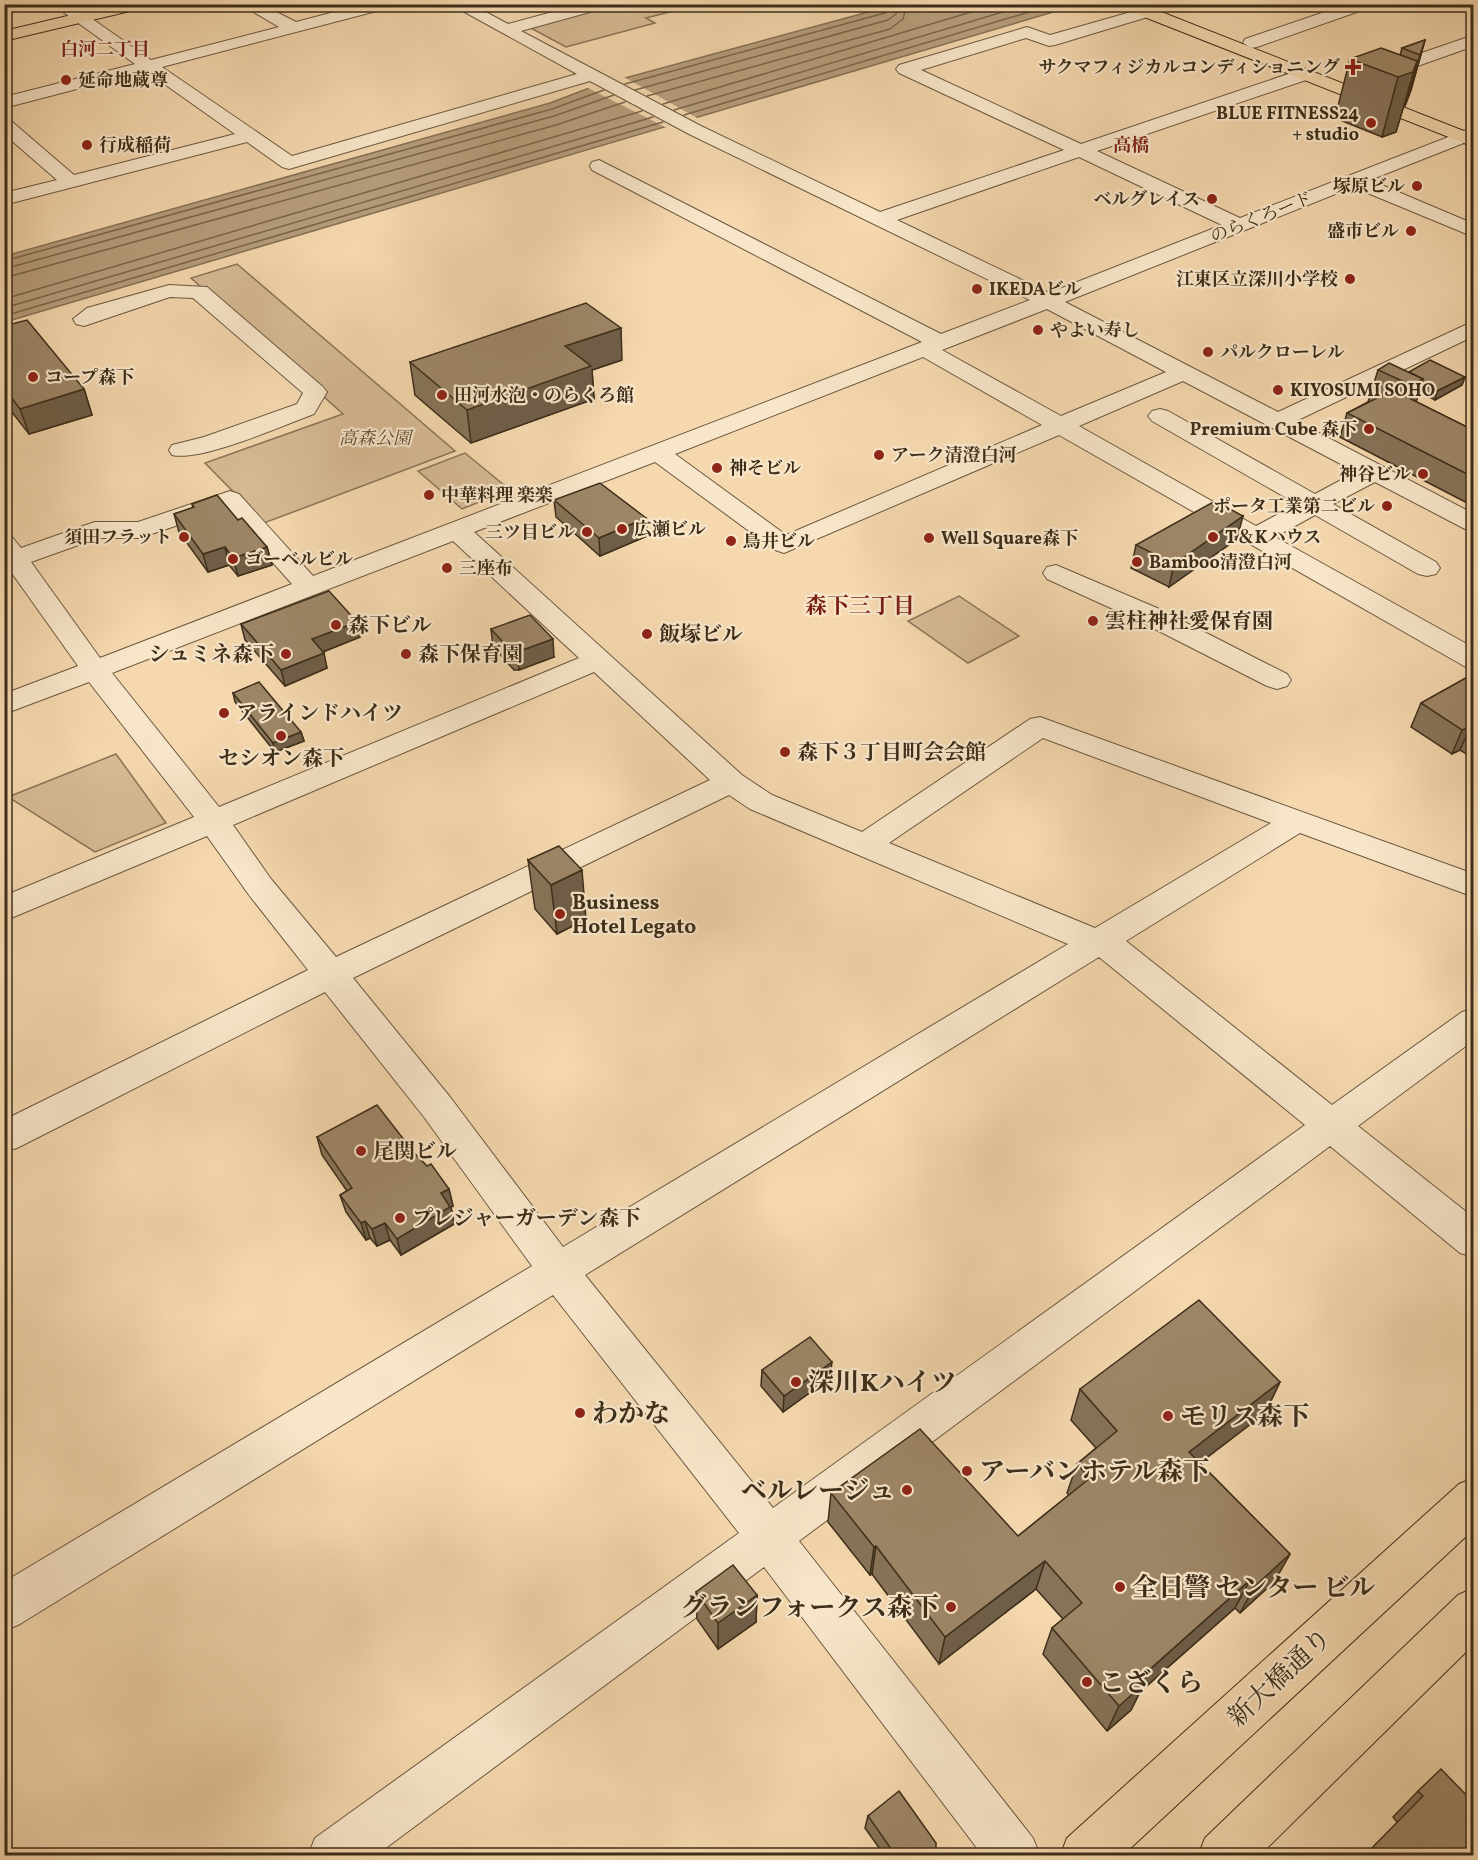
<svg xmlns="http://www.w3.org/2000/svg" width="1478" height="1860" font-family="Vollkorn,'Noto Serif JP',serif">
	<rect width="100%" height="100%" fill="#f5d8ae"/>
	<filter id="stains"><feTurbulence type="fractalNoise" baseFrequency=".00333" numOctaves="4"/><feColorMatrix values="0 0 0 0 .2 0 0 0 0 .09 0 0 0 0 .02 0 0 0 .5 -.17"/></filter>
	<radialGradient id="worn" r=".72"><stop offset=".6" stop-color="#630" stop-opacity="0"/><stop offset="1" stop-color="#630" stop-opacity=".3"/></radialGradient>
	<!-- green -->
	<g fill="#d6bb95" stroke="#8a7458" stroke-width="1.5">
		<polygon points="610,5 697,5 646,18 655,23 566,47 527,26"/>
		<polygon points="237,264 455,451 264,523 205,463 343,414 191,278"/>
		<polygon points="465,453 510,490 462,509 418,471"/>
		<polygon points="959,596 1019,636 968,663 908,621"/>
		<polygon points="116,754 166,823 95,852 8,797"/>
	</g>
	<!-- water -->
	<polygon fill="#b69e7c" stroke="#867155" stroke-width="1.5" points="894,5 1077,5 5,322 5,256 550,103 592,87"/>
	<!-- pier -->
	<polygon fill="#f5d8ae" points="622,76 699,119 667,128 586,87"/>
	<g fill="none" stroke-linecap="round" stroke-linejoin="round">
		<!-- shore -->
		<g stroke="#7a664b" stroke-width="1.5">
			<polyline points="625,84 885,13 889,10 890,4"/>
			<polyline points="635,90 888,20 896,14 898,4"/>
			<polyline points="647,96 890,29 903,19 907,4"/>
			<polyline points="663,104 998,4"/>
			<polyline points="674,110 1030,4"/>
			<polyline points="684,115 1056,4"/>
			<polyline points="4,261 552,109 604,90"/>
			<polyline points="4,269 554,116 614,95"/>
			<polyline points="4,278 556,125 625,102"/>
			<polyline points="4,299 642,111"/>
			<polyline points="4,308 653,117"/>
			<polyline points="4,316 663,122"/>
		</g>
		<!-- minor casing -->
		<g stroke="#6b583f" stroke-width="2">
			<g id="minor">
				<path d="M 52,4 L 71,4 L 151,60 L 279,27 L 240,4 L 261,4 L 296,22 L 365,4 L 394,4 L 392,7 L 162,67 L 292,156 L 577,74 L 450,4 L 471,4 L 508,24 L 582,4 L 610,4 L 608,7 L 521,31 L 701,126 L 880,212 L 1064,150 L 899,73 L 896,69 L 899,65 L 1027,27 L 1050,35 L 1145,8 L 1153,13 L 1151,16 L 1055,45 L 1049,46 L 1026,38 L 921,70 L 1081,144 L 1297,71 L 1309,71 L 1312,75 L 1309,79 L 1097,151 L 1240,218 L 1474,127 L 1474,139 L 1370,180 L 1474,224 L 1474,237 L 1353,187 L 1065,302 L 1278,412 L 1474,321 L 1474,336 L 1296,421 L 1474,514 L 1474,532 L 1465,529 L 1375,482 L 1333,504 L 1436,562 L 1440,568 L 1436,574 L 1427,576 L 1418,574 L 1315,515 L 1275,537 L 1474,648 L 1474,669 L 1464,666 L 1059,435 L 784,553 L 775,550 L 655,462 L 474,532 L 742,775 L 772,795 L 862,832 L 1030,719 L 1040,717 L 1474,874 L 1474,897 L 1300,833 L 1126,941 L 1332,1105 L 1462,1012 L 1474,1008 L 1474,1040 L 1358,1126 L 1474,1218 L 1474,1257 L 1460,1253 L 1330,1146 L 799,1541 L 1033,1838 L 1040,1856 L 983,1856 L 764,1567 L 375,1856 L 308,1856 L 315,1838 L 739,1533 L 553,1295 L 20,1624 L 4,1631 L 4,1582 L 532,1266 L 424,1117 L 325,992 L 17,1148 L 4,1152 L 4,1120 L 308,970 L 249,895 L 207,836 L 4,921 L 4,896 L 194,817 L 89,682 L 4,714 L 4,694 L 78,666 L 4,562 L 4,535 L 13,538 L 21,548 L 86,525 L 95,522 L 138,522 L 230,491 L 239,494 L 313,576 L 922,342 L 592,170 L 590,166 L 592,162 L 599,160 L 941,334 L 1030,300 L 689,134 L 590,81 L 289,169 L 282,167 L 247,142 L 4,205 L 4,193 L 57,180 L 4,134 L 4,119 L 10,120 L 74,175 L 235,134 L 146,71 L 4,108 L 4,97 L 135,64 ZM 1079,157 L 1222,225 L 1049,293 L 897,220 ZM 1047,309 L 1166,372 L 1061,416 L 942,350 ZM 923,357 L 1042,425 L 786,535 L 675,454 ZM 1183,381 L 1356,472 L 1315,494 L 1168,411 L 1160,409 L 1152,411 L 1148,416 L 1152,421 L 1297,504 L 1256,526 L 1079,426 ZM 225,509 L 292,584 L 100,658 L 31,562 L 98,538 L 140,538 ZM 453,541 L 579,658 L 219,807 L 112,673 ZM 594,672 L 710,780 L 336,957 L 271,879 L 233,825 ZM 1043,738 L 1271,823 L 1095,928 L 889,843 ZM 729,795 L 750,809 L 1068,944 L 563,1247 L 450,1097 L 353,978 ZM 1099,957 L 1305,1125 L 773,1508 L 585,1275 Z"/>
				<polygon points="1348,4 1373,4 1371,7 1257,47 1251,48 1243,43 1245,39"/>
				<polygon points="1474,35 1474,46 1384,78 1372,78 1369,74 1372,70"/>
				<path d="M 169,285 L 207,287 L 323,387 L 327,392 L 314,414 C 284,425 201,462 172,455 L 169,450 L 172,445 L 204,437 L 297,404 L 303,393 L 193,298 L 170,297 L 84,326 L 76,324 L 73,319 L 87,308 Z"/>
				<polygon points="1056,565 1157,608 1287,674 1291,680 1287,686 1277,689 1267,686 1137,620 1047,579 1043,573 1047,567"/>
			</g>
		</g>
		<!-- major casing -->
		<g stroke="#3d2e1a" stroke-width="2">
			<g id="major">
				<polygon points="118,4 149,4 147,7 4,41 4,31"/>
				<polygon points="1117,4 1141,4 1474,135 1474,147 1119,7"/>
				<polygon points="1474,1478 1474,1529 1122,1856 1060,1856 1067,1838 1459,1484"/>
				<polygon points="1474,1588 1474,1644 1259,1856 1198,1856 1205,1838 1458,1595"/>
			</g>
		</g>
		<!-- minor -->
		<use href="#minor" fill="#f8e6ca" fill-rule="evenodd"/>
		<!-- major -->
		<use href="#major" fill="#f5d8ae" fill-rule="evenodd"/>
	</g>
	<!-- wall -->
	<g fill="#877359" stroke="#3d2e1a" stroke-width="1.5">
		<polygon points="1425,40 1411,90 1405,106 1404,105 1396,132 1382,137 1335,118 1350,59 1400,55 1402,48"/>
		<polygon points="4,326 84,389 92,415 29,434 4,402"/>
		<polygon points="622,360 592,370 594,399 471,443 415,395 410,362"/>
		<polygon points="1378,370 1465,377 1462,385 1435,400 1419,392 1416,402 1473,430 1473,506 1340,437 1347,413 1368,402"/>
		<polygon points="554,500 646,518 647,536 600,556 556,517"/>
		<polygon points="192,504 238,520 267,547 272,565 238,576 229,565 208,572 179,532 174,514 193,508"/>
		<polygon points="1237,539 1169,587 1131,568 1136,545"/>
		<polygon points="241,624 360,637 323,652 327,668 285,686 245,640"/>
		<polygon points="491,629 554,657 519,670 514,670 493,647"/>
		<polygon points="1473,674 1473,758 1460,750 1452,754 1411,727 1421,703"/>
		<polygon points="233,693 301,732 304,741 275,752 235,702"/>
		<polygon points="528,860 586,919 557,934 535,909"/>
		<polygon points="317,1137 415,1154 449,1189 453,1206 451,1207 454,1224 401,1255 390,1240 377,1246 370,1238 366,1240 346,1212 340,1195 347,1191 322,1155"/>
		<polygon points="762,1370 830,1378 783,1412 761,1386"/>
		<polygon points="1280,1382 1265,1413 1200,1463 1290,1554 1274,1582 1240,1613 1235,1608 1140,1692 1131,1710 1107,1731 1043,1654 1052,1628 1063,1619 1036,1589 939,1664 872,1574 870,1575 828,1522 831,1493 1018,1536 1069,1495 1067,1493 1077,1464 1096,1448 1071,1420 1080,1389"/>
		<polygon points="696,1592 757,1595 756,1622 718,1649 697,1619"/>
		<polygon points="1418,1791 1473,1802 1397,1822 1393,1817"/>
		<polygon points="868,1816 936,1856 885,1856 865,1828"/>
	</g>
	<!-- shaded-wall -->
	<g fill="#6e5e48" stroke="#3d2e1a" stroke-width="1.5">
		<polygon points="1425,40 1411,90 1405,106 1420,55"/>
		<polygon points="1417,61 1396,132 1382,137 1398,77"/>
		<polygon points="621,328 622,360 592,370 594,399 471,443 467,410 565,346"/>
		<polygon points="1465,377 1462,385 1435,400 1437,391"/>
		<polygon points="1423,379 1413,412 1401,418 1411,385"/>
		<polygon points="84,389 92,415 29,434 20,409"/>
		<polygon points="1243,516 1237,539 1169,587 1174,564"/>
		<polygon points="646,518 647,536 600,556 599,538"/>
		<polygon points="225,547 229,565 208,572 203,554"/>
		<polygon points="267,547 272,565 238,576 233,558"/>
		<polygon points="357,622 360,637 315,655 312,639"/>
		<polygon points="553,639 554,657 519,670 517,652"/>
		<polygon points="324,653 327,668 285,686 281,670"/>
		<polygon points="1471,726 1460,750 1452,754 1462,730"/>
		<polygon points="301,732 304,741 275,752 273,743"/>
		<polygon points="582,870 586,919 557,934 551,885"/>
		<polygon points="449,1189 453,1206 451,1207 454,1224 401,1255 397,1239 441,1193"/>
		<polygon points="365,1221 370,1238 366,1240 361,1223"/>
		<polygon points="385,1223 390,1240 377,1246 372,1229"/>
		<polygon points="832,1362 830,1378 783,1412 784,1396"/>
		<polygon points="1280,1382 1265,1413 1176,1481 1189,1452"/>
		<polygon points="876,1546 872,1574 870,1575 874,1547"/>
		<polygon points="1290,1554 1274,1582 1240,1613 1255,1586"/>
		<polygon points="1045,1561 1036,1589 939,1664 945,1637"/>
		<polygon points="1250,1580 1235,1608 1140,1692 1131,1710 1107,1731 1119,1706 1139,1679"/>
		<polygon points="757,1595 756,1622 718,1649 718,1623"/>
	</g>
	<!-- building -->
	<g fill="#9d8667" stroke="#3d2e1a" stroke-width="1.5">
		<polygon points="1425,40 1420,55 1402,48"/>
		<polygon points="1381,48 1417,61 1413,72 1398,77 1350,59"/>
		<polygon points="586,303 621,328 565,346 591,366 467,410 410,362"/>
		<polygon points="27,320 84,389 20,409 4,388 4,326"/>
		<polygon points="1430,360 1465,377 1437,391 1422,384 1423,379 1409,372"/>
		<polygon points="1389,363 1423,379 1411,385 1378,370"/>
		<polygon points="1393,390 1473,430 1473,477 1347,413"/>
		<polygon points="600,483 646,518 599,538 554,500"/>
		<polygon points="217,495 238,520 242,518 267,547 233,558 225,547 203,554 174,514 194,507 192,504"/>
		<polygon points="1215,501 1243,516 1174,564 1136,545"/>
		<polygon points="329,591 357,622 312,639 324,653 281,670 241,624"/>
		<polygon points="530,615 553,639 517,652 512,652 491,629"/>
		<polygon points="1473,674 1473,728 1471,726 1462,730 1421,703"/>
		<polygon points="259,682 301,732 273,743 233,693"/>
		<polygon points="559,846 582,870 551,885 528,860"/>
		<polygon points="377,1105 415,1154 427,1166 431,1164 449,1189 441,1193 450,1207 397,1239 385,1223 372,1229 365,1221 361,1223 340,1195 352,1188 317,1137"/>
		<polygon points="1199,1300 1280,1382 1189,1452 1290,1554 1255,1586 1250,1580 1139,1679 1144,1684 1119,1706 1052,1628 1082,1603 1045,1561 945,1637 876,1546 874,1547 831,1493 920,1429 1018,1536 1090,1478 1077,1464 1117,1431 1080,1389"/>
		<polygon points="810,1337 832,1362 784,1396 762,1370"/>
		<polygon points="733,1565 757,1595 718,1623 696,1592"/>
		<polygon points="1441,1769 1473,1802 1473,1856 1364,1856 1423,1796 1418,1791"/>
		<polygon points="899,1791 936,1843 936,1856 896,1856 868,1816"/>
	</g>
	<!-- markers -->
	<g fill="#8f2418" stroke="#f8e6ca" stroke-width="2">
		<path d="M1350 58h6v6h6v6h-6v6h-6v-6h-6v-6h6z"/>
		<circle cx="66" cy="80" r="6"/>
		<circle cx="1371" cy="123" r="6"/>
		<circle cx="87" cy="145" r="6"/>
		<circle cx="1417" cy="186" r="6"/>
		<circle cx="1212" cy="199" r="6"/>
		<circle cx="1411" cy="231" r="6"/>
		<circle cx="1350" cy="279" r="6"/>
		<circle cx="977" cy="289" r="6"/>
		<circle cx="1038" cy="330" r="6"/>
		<circle cx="1208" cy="352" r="6"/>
		<circle cx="33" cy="377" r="6"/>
		<circle cx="1278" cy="390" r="6"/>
		<circle cx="442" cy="395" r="6"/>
		<circle cx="1369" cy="429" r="6"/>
		<circle cx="879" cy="455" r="6"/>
		<circle cx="717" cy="468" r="6"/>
		<circle cx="1423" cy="474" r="6"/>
		<circle cx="429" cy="495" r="6"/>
		<circle cx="1387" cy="506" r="6"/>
		<circle cx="622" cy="529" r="6"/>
		<circle cx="587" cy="532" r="6"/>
		<circle cx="184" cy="537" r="6"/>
		<circle cx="1213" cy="537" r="6"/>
		<circle cx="929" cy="538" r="6"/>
		<circle cx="731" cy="541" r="6"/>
		<circle cx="233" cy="559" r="6"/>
		<circle cx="1137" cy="562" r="6"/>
		<circle cx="447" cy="568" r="6"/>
		<circle cx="1093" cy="621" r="6"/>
		<circle cx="336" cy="625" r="6"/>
		<circle cx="647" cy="634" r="6"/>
		<circle cx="286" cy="654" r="6"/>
		<circle cx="406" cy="654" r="6"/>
		<circle cx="224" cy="713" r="6"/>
		<circle cx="281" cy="736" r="6"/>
		<circle cx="785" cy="752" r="6"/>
		<circle cx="560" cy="914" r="6"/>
		<circle cx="361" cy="1151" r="6"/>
		<circle cx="400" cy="1218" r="6"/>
		<circle cx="796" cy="1382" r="6"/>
		<circle cx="580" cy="1413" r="6"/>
		<circle cx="1168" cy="1416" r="6"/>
		<circle cx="967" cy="1471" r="6"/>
		<circle cx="907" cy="1490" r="6"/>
		<circle cx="1120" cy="1587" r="6"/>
		<circle cx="951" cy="1607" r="6"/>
		<circle cx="1087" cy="1682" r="6"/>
	</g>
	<g text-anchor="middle" stroke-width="4.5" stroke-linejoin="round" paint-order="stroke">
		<!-- far-neighbourhood labels -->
		<g font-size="18" font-weight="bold" fill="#7a1f14" stroke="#f8e6ca">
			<text x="105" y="55">白河二丁目</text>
			<text x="1131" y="151">高橋</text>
		</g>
		<!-- far-poi labels -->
		<g font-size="18" font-weight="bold" fill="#3d2e1a" stroke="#f8e6ca" text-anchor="start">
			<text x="1340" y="73" text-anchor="end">サクマフィジカルコンディショニング</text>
			<text x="78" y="86">延命地蔵尊</text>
			<text x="1359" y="119" text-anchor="end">BLUE FITNESS24<tspan x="1359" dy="21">+ studio</tspan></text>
			<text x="99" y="151">行成稲荷</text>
			<text x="1405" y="192" text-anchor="end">塚原ビル</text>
			<text x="1200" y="205" text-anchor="end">ベルグレイス</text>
			<text x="1399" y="237" text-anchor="end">盛市ビル</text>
			<text x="1338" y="285" text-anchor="end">江東区立深川小学校</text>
			<text x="989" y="295">IKEDAビル</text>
			<text x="1050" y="336">やよい寿し</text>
			<text x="1220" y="358">パルクローレル</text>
			<text x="45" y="383">コープ森下</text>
			<text x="1290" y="396">KIYOSUMI SOHO</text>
			<text x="454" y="401">田河水泡・のらくろ館</text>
			<text x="1357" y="435" text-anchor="end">Premium Cube 森下</text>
			<text x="891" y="461">アーク清澄白河</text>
			<text x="729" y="474">神そビル</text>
			<text x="1411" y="480" text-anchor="end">神谷ビル</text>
			<text x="441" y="501">中華料理 楽楽</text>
			<text x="1375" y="512" text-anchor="end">ポータ工業第二ビル</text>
			<text x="634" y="535">広瀬ビル</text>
			<text x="575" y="538" text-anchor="end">三ツ目ビル</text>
			<text x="172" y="543" text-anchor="end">須田フラット</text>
			<text x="1225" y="543">T＆Kハウス</text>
			<text x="941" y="544">Well Square森下</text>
			<text x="743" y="547">鳥井ビル</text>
			<text x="245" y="565">ゴーベルビル</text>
			<text x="1149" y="568">Bamboo清澄白河</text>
			<text x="459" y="574">三座布</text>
		</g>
		<!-- far-street labels -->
		<g font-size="18" fill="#3d2e1a" stroke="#f8e6ca">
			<text transform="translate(1261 217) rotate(-22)" y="6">のらくろード</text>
		</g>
		<!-- far-park labels -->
		<g font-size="18" font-style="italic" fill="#5c4a33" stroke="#f8e6ca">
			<text x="375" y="444">高森公園</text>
		</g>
		<!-- poi labels -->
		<g font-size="21" font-weight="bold" fill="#3d2e1a" stroke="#f8e6ca" text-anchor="start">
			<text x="1105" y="628">雲柱神社愛保育園</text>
			<text x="348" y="632">森下ビル</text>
			<text x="659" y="641">飯塚ビル</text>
			<text x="274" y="661" text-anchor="end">シュミネ森下</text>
			<text x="418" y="661">森下保育園</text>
			<text x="236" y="720">アラインドハイツ</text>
			<text x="797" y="759">森下３丁目町会会館</text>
			<text x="281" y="765" text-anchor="middle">セシオン森下</text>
			<text x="572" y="909">Business<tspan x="572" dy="24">Hotel Legato</tspan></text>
			<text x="373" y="1158">尾関ビル</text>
			<text x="412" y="1225">プレジャーガーデン森下</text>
		</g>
		<!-- neighbourhood labels -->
		<g font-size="22" font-weight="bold" fill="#7a1f14" stroke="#f8e6ca">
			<text x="860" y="613">森下三丁目</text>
		</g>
		<!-- near-poi labels -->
		<g font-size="26" font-weight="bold" fill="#3d2e1a" stroke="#f8e6ca" text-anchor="start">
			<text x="808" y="1391">深川Kハイツ</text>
			<text x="592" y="1422">わかな</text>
			<text x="1180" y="1425">モリス森下</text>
			<text x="979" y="1480">アーバンホテル森下</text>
			<text x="895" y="1499" text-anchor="end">ベルレージュ</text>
			<text x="1132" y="1596">全日警 センター ビル</text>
			<text x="939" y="1616" text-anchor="end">グランフォークス森下</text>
			<text x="1099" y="1691">こざくら</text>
		</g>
		<!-- near-street labels -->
		<g font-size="26" fill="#3d2e1a" stroke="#f8e6ca">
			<text transform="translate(1279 1677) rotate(-43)" y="9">新大橋通り</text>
		</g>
	</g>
	<!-- margin -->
	<rect width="1478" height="1860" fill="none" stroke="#f5d8ae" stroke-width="24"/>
	<rect x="6" y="6" width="1466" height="1848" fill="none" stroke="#3d2e1a" stroke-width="3"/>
	<rect x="12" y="12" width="1454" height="1836" fill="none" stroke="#3d2e1a" stroke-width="1.5"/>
	<rect width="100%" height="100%" filter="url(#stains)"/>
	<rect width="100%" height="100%" fill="url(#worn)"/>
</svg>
